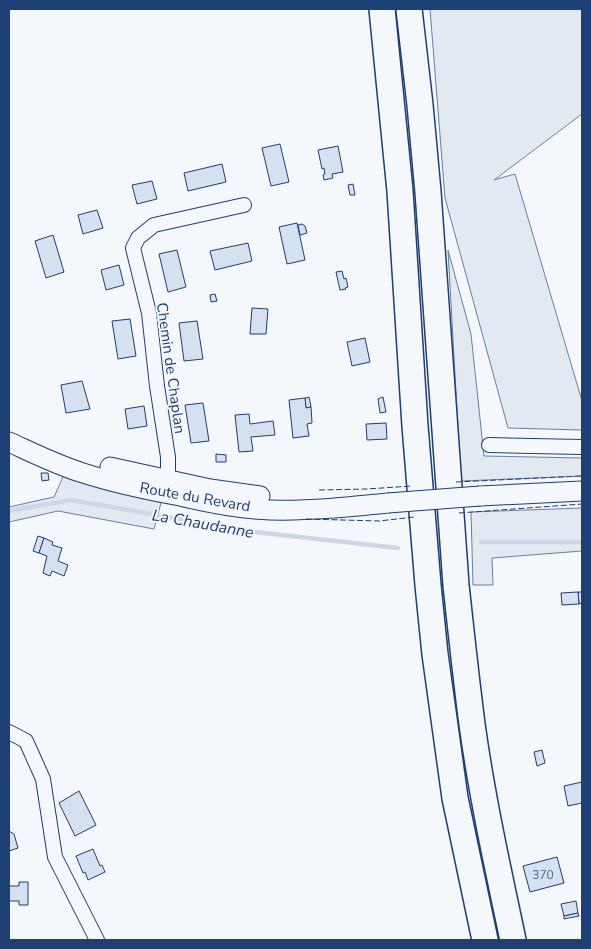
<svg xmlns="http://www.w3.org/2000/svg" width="591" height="949" font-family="'Nunito Sans',sans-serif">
	<rect width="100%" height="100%" fill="#f4f7fb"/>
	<!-- green -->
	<g fill="#e3e9f0" stroke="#687fa3">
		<polygon points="430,9 582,9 582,114 494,180 515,174 582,401 582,430 508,428 445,198"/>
		<polygon points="448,250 471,334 484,456 582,458 582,476 461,481"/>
		<polygon points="66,470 162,499 154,529 58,511 9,522 9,507 54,497"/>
		<polygon points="582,508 582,551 492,558 493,585 473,585 471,512"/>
	</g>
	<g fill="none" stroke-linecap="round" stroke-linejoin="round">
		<!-- stream -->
		<g stroke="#cfd7e4" stroke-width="4.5">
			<polyline points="9,511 71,500 255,532 398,548"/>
			<polyline points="481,542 582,542"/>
		</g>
	</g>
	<!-- building -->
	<g fill="#d5e0f0" stroke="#1d3f73">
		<polygon points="280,144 289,182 271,186 262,148"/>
		<polygon points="338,146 343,172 332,174 333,178 324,180 323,175 325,174 324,168 322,169 318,150"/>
		<polygon points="222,164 226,182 188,191 184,173"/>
		<polygon points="152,181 157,199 137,204 132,185"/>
		<polygon points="353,184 355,195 350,195 348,185"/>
		<polygon points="97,210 103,228 83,234 78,215"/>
		<polygon points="297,223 305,260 287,264 279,227"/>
		<polygon points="302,224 305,226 307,233 300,235 298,225"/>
		<polygon points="53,235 64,272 46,278 35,241"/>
		<polygon points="248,243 252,261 215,270 210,251"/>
		<polygon points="177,250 186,287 168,292 159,254"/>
		<polygon points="119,265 124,285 106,290 101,270"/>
		<polygon points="342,271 344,279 346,278 348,287 345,288 346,289 340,290 336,272"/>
		<polygon points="215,294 217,301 211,302 210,295"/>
		<polygon points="252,308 268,309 266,334 250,334"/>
		<polygon points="130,319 136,356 118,359 112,321"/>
		<polygon points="197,321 203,359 184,361 179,323"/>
		<polygon points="365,338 370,362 352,366 347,342"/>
		<polygon points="82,381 90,409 66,413 61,385"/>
		<polygon points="309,397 311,407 306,408 305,398"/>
		<polygon points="383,397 386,412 380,413 378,399"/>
		<polygon points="305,398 306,408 311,407 312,423 307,424 309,436 293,438 289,400"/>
		<polygon points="203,403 209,441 191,443 185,405"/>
		<polygon points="144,406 147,426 128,429 125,409"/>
		<polygon points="249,414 250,424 273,421 275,435 251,437 253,451 239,452 235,415"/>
		<polygon points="386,423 387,439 367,440 366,424"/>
		<polygon points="216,454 226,455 226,462 216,462"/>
		<polygon points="41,473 48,473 49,480 42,481"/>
		<polygon points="38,536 44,538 39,553 33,551"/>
		<polygon points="44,538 53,542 52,545 62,548 58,561 68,565 64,576 52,571 50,576 43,573 47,556 39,553"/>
		<polygon points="578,592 582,592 582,603 579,604"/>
		<polygon points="578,592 579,604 562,605 561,593"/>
		<polygon points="542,750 545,763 537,766 534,752"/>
		<polygon points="582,782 582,803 568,806 564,786"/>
		<polygon points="79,791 96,825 75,836 59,803"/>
		<polygon points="9,831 14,834 18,848 9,851"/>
		<polygon points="93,849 100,866 102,865 105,872 88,880 85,872 83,873 76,856"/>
		<polygon points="557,857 564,883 530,892 523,866"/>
		<polygon points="19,882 28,882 28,905 19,905 19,901 9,901 9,886 19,886"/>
		<polygon points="576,901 578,913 564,916 561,904"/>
		<polygon points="578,913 579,916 564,919 564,916"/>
	</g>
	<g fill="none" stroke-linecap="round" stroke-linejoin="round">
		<!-- street casing -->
		<g stroke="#1d3f73" stroke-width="16">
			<g id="street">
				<polyline points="489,445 582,447"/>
				<polyline points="166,487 168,480 168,457 157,386 149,313 133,248 138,238 154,225 244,205"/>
				<polyline points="9,732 26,741 43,779 55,857 97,940"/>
			</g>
		</g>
		<!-- secondary casing -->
		<g stroke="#1d3f73" stroke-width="21">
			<g id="secondary">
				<path d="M 9,442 C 33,453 57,465 83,473 C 114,483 147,490 180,496 C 209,503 240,509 270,510 C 310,511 349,507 388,503"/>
				<polyline points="110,467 210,489 260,496"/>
				<polyline points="480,496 582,491"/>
			</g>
		</g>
		<!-- highway casing -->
		<g stroke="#1d3f73" stroke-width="28">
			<g id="highway">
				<polyline points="382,9 400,191 415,426 428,585 435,654 455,798 485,940"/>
				<path d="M 409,9 L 420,105 L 428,192 L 456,585 C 461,631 466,678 472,724 C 482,797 498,869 513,940"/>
			</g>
		</g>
		<!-- street -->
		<use href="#street" stroke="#f4f7fb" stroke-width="14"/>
		<!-- secondary -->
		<use href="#secondary" stroke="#f4f7fb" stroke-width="19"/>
		<!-- highway -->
		<use href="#highway" stroke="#f4f7fb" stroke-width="25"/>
		<!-- secondary-bridge casing -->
		<g stroke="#1d3f73" stroke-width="21" stroke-linecap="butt">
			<polyline id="secondary-bridge" points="388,503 480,496"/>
		</g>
		<!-- secondary-bridge -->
		<use href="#secondary-bridge" stroke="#f4f7fb" stroke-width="19"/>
		<!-- fence -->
		<g stroke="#1d3f73" stroke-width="1" stroke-dasharray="6 2.5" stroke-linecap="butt">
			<polyline points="456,482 582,476"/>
			<polyline points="319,490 367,489 412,486"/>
			<polyline points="459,513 582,504"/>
			<polyline points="306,519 379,521 414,517"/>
		</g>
	</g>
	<g text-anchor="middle" stroke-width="4" stroke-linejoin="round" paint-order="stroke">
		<!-- number labels -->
		<g font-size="12" fill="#4b6792">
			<text x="543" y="879">370</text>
		</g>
		<!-- street labels -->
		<g font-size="15" fill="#1d3f73" stroke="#f4f7fb">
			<text transform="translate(171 368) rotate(82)" y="5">Chemin de Chaplan</text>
			<text transform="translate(195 497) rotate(10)" y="5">Route du Revard</text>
		</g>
		<!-- water labels -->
		<g font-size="16" font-style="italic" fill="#1d3f73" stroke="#f4f7fb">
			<text transform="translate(203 523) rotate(10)" y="6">La Chaudanne</text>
		</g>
	</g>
	<!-- border -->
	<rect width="591" height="949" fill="none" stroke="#1d3f73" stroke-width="20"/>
</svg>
